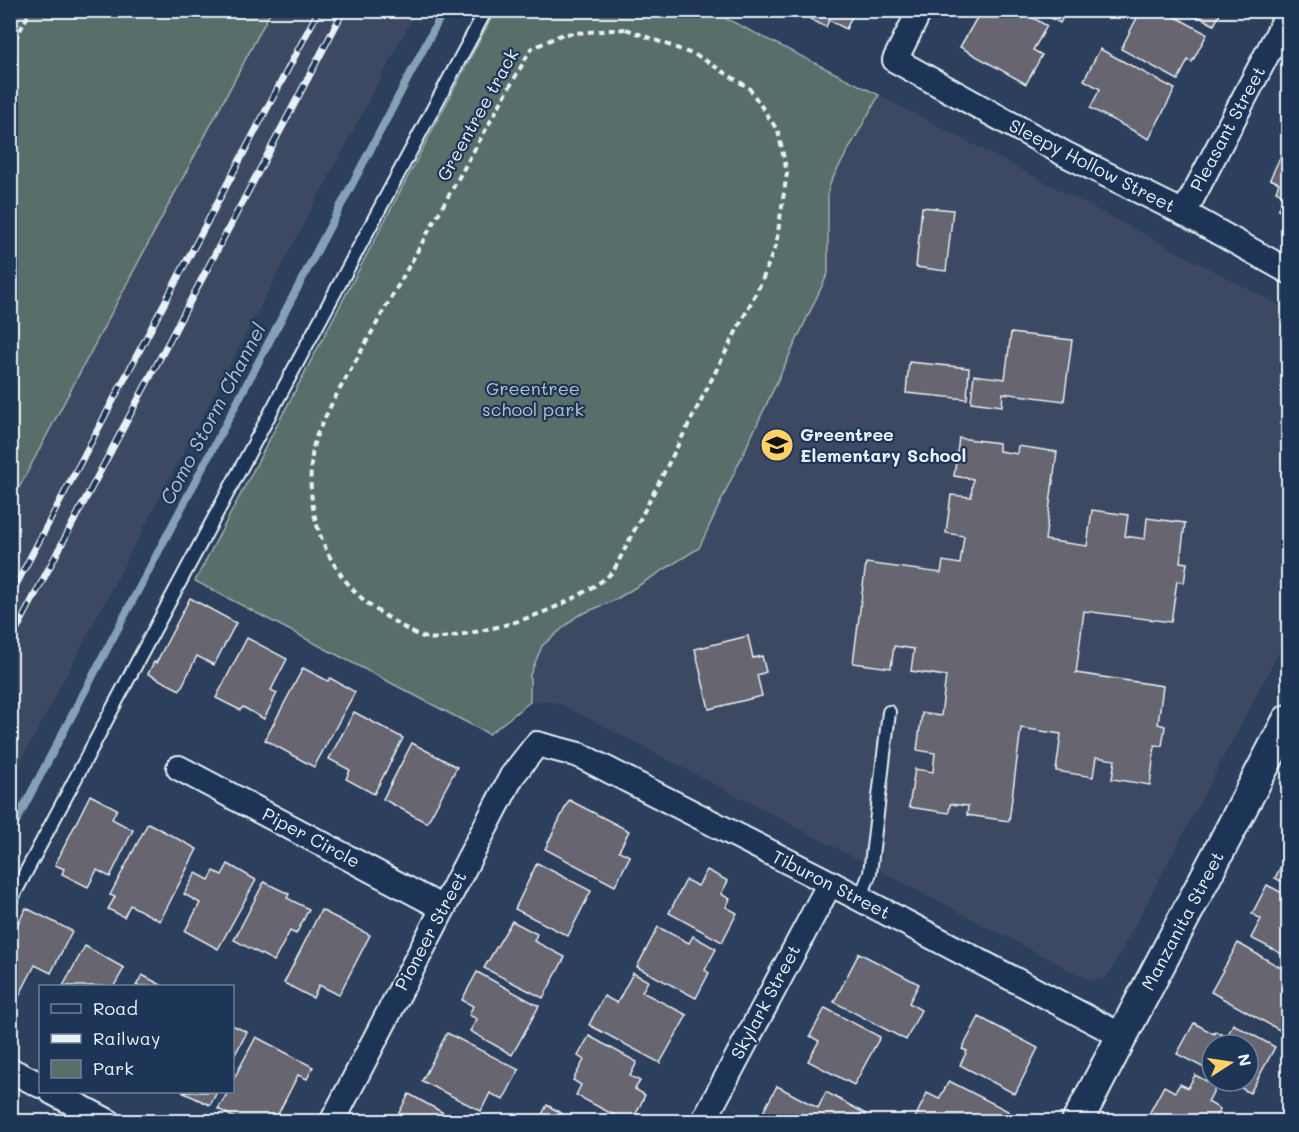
<svg xmlns="http://www.w3.org/2000/svg" width="1299" height="1132" font-family="Mali,sans-serif">
	<rect width="100%" height="100%" fill="#2c3f5c"/>
	<filter id="ink" filterUnits="userSpaceOnUse"><feTurbulence type="fractalNoise" baseFrequency=".0167" numOctaves="2"/><feDisplacementMap in="SourceGraphic" scale="12" xChannelSelector="R" yChannelSelector="G"/><feConvolveMatrix kernelMatrix="1 2 1 2 8 2 1 2 1" color-interpolation-filters="sRGB"/></filter>
	<g filter="url(#ink)">
		<!-- built -->
		<g fill="#3d4a62">
			<polygon points="271,10 416,11 11,780 11,503"/>
			<polygon points="495,11 707,11 879,95 1288,310 1288,635 1109,974 1103,979 1091,981 561,704 545,701 515,705 195,581"/>
		</g>
		<!-- green -->
		<g fill="#586e6a" stroke="#a0b0b1" stroke-width="1.5">
			<polygon points="11,10 271,11 11,503 10,11"/>
			<polygon points="495,11 711,11 879,95 831,181 828,191 828,273 699,548 615,600 577,616 542,646 530,675 530,702 489,734 195,581"/>
		</g>
		<g fill="none" stroke-linecap="round" stroke-linejoin="round">
			<!-- stream -->
			<polyline stroke="#84a1b6" stroke-width="8" points="10,833 444,10"/>
		</g>
		<!-- building -->
		<g fill="#666570" stroke="#e8f1f8" stroke-width="1.5">
			<polygon points="814,10 855,10 846,29 829,20 826,27 810,19"/>
			<polygon points="985,10 1020,10 1047,26 1033,50 1042,55 1026,84 960,47 978,16 981,17"/>
			<polygon points="1036,10 1067,10 1060,23"/>
			<polygon points="1141,10 1163,10 1207,34 1192,62 1188,60 1178,80 1121,49"/>
			<polygon points="1187,10 1222,10 1214,25"/>
			<polygon points="1100,49 1175,89 1149,139 1090,108 1100,89 1084,80"/>
			<polygon points="1284,149 1288,151 1288,216 1278,210 1285,196 1276,191 1279,183 1270,179"/>
			<polygon points="922,207 953,210 946,271 916,267"/>
			<polygon points="1011,333 1072,340 1064,401 1003,393 1002,406 971,402 974,375 1005,379"/>
			<polygon points="909,362 969,368 967,399 906,393"/>
			<polygon points="959,438 999,443 999,451 1017,454 1018,446 1057,452 1045,540 1087,546 1092,510 1128,515 1125,536 1145,539 1147,518 1185,523 1180,562 1187,563 1184,583 1177,581 1171,622 1084,611 1076,673 1163,686 1158,724 1165,726 1162,746 1155,745 1150,785 1112,779 1115,760 1096,757 1093,777 1056,771 1061,734 1021,728 1009,821 967,815 968,806 950,804 949,813 909,807 915,769 933,772 935,753 917,750 922,713 941,716 946,676 911,671 914,649 894,646 891,668 853,663 866,563 941,573 943,561 960,564 964,536 946,533 951,495 971,497 973,479 954,476"/>
			<polygon points="190,598 236,623 214,665 197,656 180,690 148,674 154,662 156,663"/>
			<polygon points="748,636 753,658 762,656 766,672 757,675 762,696 709,709 695,649"/>
			<polygon points="247,638 287,659 271,690 277,693 264,719 243,707 240,710 216,698"/>
			<polygon points="303,668 328,681 330,678 355,692 314,767 265,740"/>
			<polygon points="354,712 403,738 374,794 346,779 350,770 329,759"/>
			<polygon points="412,743 457,767 427,823 383,799"/>
			<polygon points="90,795 117,809 112,819 133,830 110,877 97,870 88,887 62,874 64,869 55,865"/>
			<polygon points="569,800 629,831 619,851 630,856 615,886 545,849"/>
			<polygon points="148,823 197,849 160,921 130,905 124,917 108,909 115,897 110,895"/>
			<polygon points="1288,852 1288,885 1275,878"/>
			<polygon points="537,863 591,891 568,936 515,909"/>
			<polygon points="228,864 256,880 218,949 185,931 200,903 184,894 196,873 209,880 214,871 222,875"/>
			<polygon points="707,870 728,881 721,894 730,899 726,907 737,913 722,942 669,913 686,880 698,886"/>
			<polygon points="264,882 289,894 287,898 309,909 296,934 290,931 274,961 234,940"/>
			<polygon points="1267,885 1288,896 1288,957 1251,938 1261,919 1252,914"/>
			<polygon points="26,908 72,931 51,973 35,965 17,1000 10,996 10,939"/>
			<polygon points="321,910 370,935 339,995 319,985 313,998 284,983"/>
			<polygon points="512,921 537,934 534,941 565,957 543,998 484,968"/>
			<polygon points="658,927 689,943 693,936 716,949 705,970 709,973 696,998 637,967"/>
			<polygon points="1238,943 1288,972 1288,990 1287,994 1288,995 1288,1022 1283,1032 1211,992"/>
			<polygon points="85,946 124,968 114,986 63,986"/>
			<polygon points="859,953 919,984 909,1003 921,1010 906,1040 834,1002"/>
			<polygon points="477,972 539,1006 512,1055 470,1031 477,1019 469,1015 473,1006 462,1000"/>
			<polygon points="633,973 648,981 642,992 687,1015 660,1063 589,1025 604,996 617,1003"/>
			<polygon points="142,975 163,986 136,986"/>
			<polygon points="825,1008 880,1037 854,1085 808,1061 819,1041 810,1036"/>
			<polygon points="979,1017 1038,1048 1015,1094 960,1065 967,1051 962,1049"/>
			<polygon points="1194,1023 1214,1034 1215,1031 1227,1037 1233,1024 1275,1047 1250,1093 1228,1081 1248,1081 1248,1045 1212,1045 1212,1072 1177,1054"/>
			<polygon points="232,1025 247,1032 232,1060"/>
			<polygon points="447,1033 519,1070 503,1100 490,1093 481,1111 422,1081"/>
			<polygon points="589,1036 637,1062 630,1076 640,1081 635,1089 645,1095 632,1122 627,1122 576,1095 581,1085 573,1080 584,1060 578,1056"/>
			<polygon points="256,1037 313,1067 307,1079 298,1075 274,1122 242,1122 218,1109 228,1092 232,1092 232,1082"/>
			<polygon points="1195,1075 1216,1086 1208,1102 1220,1109 1213,1122 1163,1122 1149,1114 1164,1086 1175,1092 1180,1084 1188,1088"/>
			<polygon points="949,1081 1008,1111 1003,1122 913,1122 927,1093 939,1099"/>
			<polygon points="777,1086 818,1108 826,1092 866,1114 862,1122 766,1122 760,1118"/>
			<polygon points="182,1092 217,1092 210,1105"/>
			<polygon points="409,1094 460,1122 394,1122"/>
			<polygon points="547,1105 576,1122 538,1122"/>
		</g>
		<g fill="none" stroke-linecap="round" stroke-linejoin="round">
			<!-- service casing -->
			<g stroke="#e8f1f8" stroke-width="16">
				<g id="service">
					<polyline points="860,899 870,873 889,712"/>
					<polyline points="10,902 151,636 486,10"/>
				</g>
			</g>
			<!-- minor casing -->
			<g stroke="#e8f1f8" stroke-width="28">
				<g id="minor">
					<polyline points="920,10 895,60 1065,154 1184,213 1288,271"/>
					<polyline points="1184,213 1288,14"/>
					<polyline points="179,768 443,908"/>
					<polyline points="12,1071 40,1085"/>
					<polyline points="52,1092 109,1122"/>
					<polyline points="332,1122 512,776 537,744 579,755 830,883 1122,1036"/>
					<polyline points="703,1122 830,883"/>
				</g>
			</g>
			<!-- tertiary casing -->
			<g stroke="#e8f1f8" stroke-width="34">
				<polyline id="tertiary" points="1077,1122 1288,720"/>
			</g>
			<!-- path -->
			<g stroke="#e8f1f8" stroke-width="4" stroke-dasharray="6 4.5" stroke-linecap="butt">
				<path d="M 626,29 L 700,57 L 749,88 L 778,131 L 787,173 L 776,245 L 761,283 L 613,572 C 572,606 516,625 464,634 C 453,636 438,640 428,638 C 417,637 397,623 387,617 C 329,582 302,516 313,449 C 315,434 326,417 332,403 L 531,49 L 563,34 Z"/>
				<polyline points="10,49 31,10"/>
			</g>
			<!-- service -->
			<use href="#service" stroke="#1d3557" stroke-width="12"/>
			<!-- minor -->
			<use href="#minor" stroke="#1d3557" stroke-width="24"/>
			<!-- tertiary -->
			<use href="#tertiary" stroke="#1d3557" stroke-width="30"/>
			<!-- rail casing -->
			<g stroke="#e8f1f8" stroke-width="7">
				<g id="rail">
					<polyline points="10,596 319,10"/>
					<polyline points="10,642 344,10"/>
				</g>
			</g>
			<!-- rail -->
			<use href="#rail" stroke="#1d3557" stroke-width="4.5" stroke-dasharray="14" stroke-linecap="butt"/>
		</g>
	</g>
	<!-- icons -->
	<defs>
		<g id="school-disc" transform="scale(1.725)"><circle r="9.5" fill="#ffd166" stroke="#1d3557"/><path d="M0-5L7-2L0 1L-7-2ZM-4 1L0 2.5L4 1V4Q0 6-4 4Z" fill="#111"/></g>
	</defs>
	<g fill-rule="evenodd">
		<use href="#school-disc" x="777" y="445"/>
	</g>
	<g text-anchor="middle" stroke-width="4.5" stroke-linejoin="round" paint-order="stroke">
		<!-- street labels -->
		<g font-size="18" fill="#e8f1f8" stroke="#1d3557">
			<text transform="translate(478 115) rotate(-61)" y="6">Greentree track</text>
			<text transform="translate(1228 129) rotate(-62)" y="6">Pleasant Street</text>
			<text transform="translate(1092 166) rotate(27)" y="6">Sleepy Hollow Street</text>
			<text transform="translate(311 838) rotate(28)" y="6">Piper Circle</text>
			<text transform="translate(831 885) rotate(27)" y="6">Tiburon Street</text>
			<text transform="translate(1183 921) rotate(-62)" y="6">Manzanita Street</text>
			<text transform="translate(431 931) rotate(-62)" y="6">Pioneer Street</text>
			<text transform="translate(766 1002) rotate(-62)" y="6">Skylark Street</text>
		</g>
		<!-- park labels -->
		<g font-size="18" fill="#b6c3c6" stroke="#1d3557">
			<text x="533" y="395">Greentree<tspan x="533" dy="21">school park</tspan></text>
		</g>
		<!-- poi labels -->
		<g font-size="18" font-weight="bold" fill="#e8f1f8" stroke="#1d3557" text-anchor="start">
			<text x="800" y="441">Greentree<tspan x="800" dy="21">Elementary School</tspan></text>
		</g>
		<!-- water labels -->
		<g font-size="20" font-style="italic" fill="#aec2d2" stroke="#1d3557">
			<text transform="translate(213 414) rotate(-62)" y="7">Como Storm Channel</text>
		</g>
	</g>
	<!-- margin -->
	<rect width="1299" height="1132" fill="none" stroke="#1d3557" stroke-width="36"/>
	<rect x="18" y="18" width="1263" height="1096" fill="none" stroke="#e8f1f8" stroke-width="2" filter="url(#ink)"/>
	<!-- legend -->
	<rect x="39" y="985" width="195" height="108" fill="#1d3557" stroke="#6e8097" stroke-width="1.5"/>
	<rect x="51" y="1004" width="30" height="9" fill="#1d3557" stroke="#6e8097" stroke-width="1.5"/>
	<text x="93" y="1015" font-size="18" fill="#e8f1f8">Road</text>
	<rect x="51" y="1034" width="30" height="9" fill="#e8f1f8" stroke="#6e8097" stroke-width="1.5"/>
	<text x="93" y="1045" font-size="18" fill="#e8f1f8">Railway</text>
	<rect x="51" y="1060" width="30" height="18" fill="#586e6a" stroke="#6e8097" stroke-width="1.5"/>
	<text x="93" y="1075" font-size="18" fill="#e8f1f8">Park</text>
	<!-- north arrow -->
	<g transform="translate(1230 1063) rotate(78)"><circle r="28" fill="#1d3557" stroke="#6e8097" stroke-width="1.5"/>
	<path d="M0-4.5L10 22L0 15L-10 22Z" fill="#ffd166"/>
	<text y="-9" font-size="16" font-weight="bold" text-anchor="middle" fill="#e8f1f8">N</text>
	</g>
</svg>
